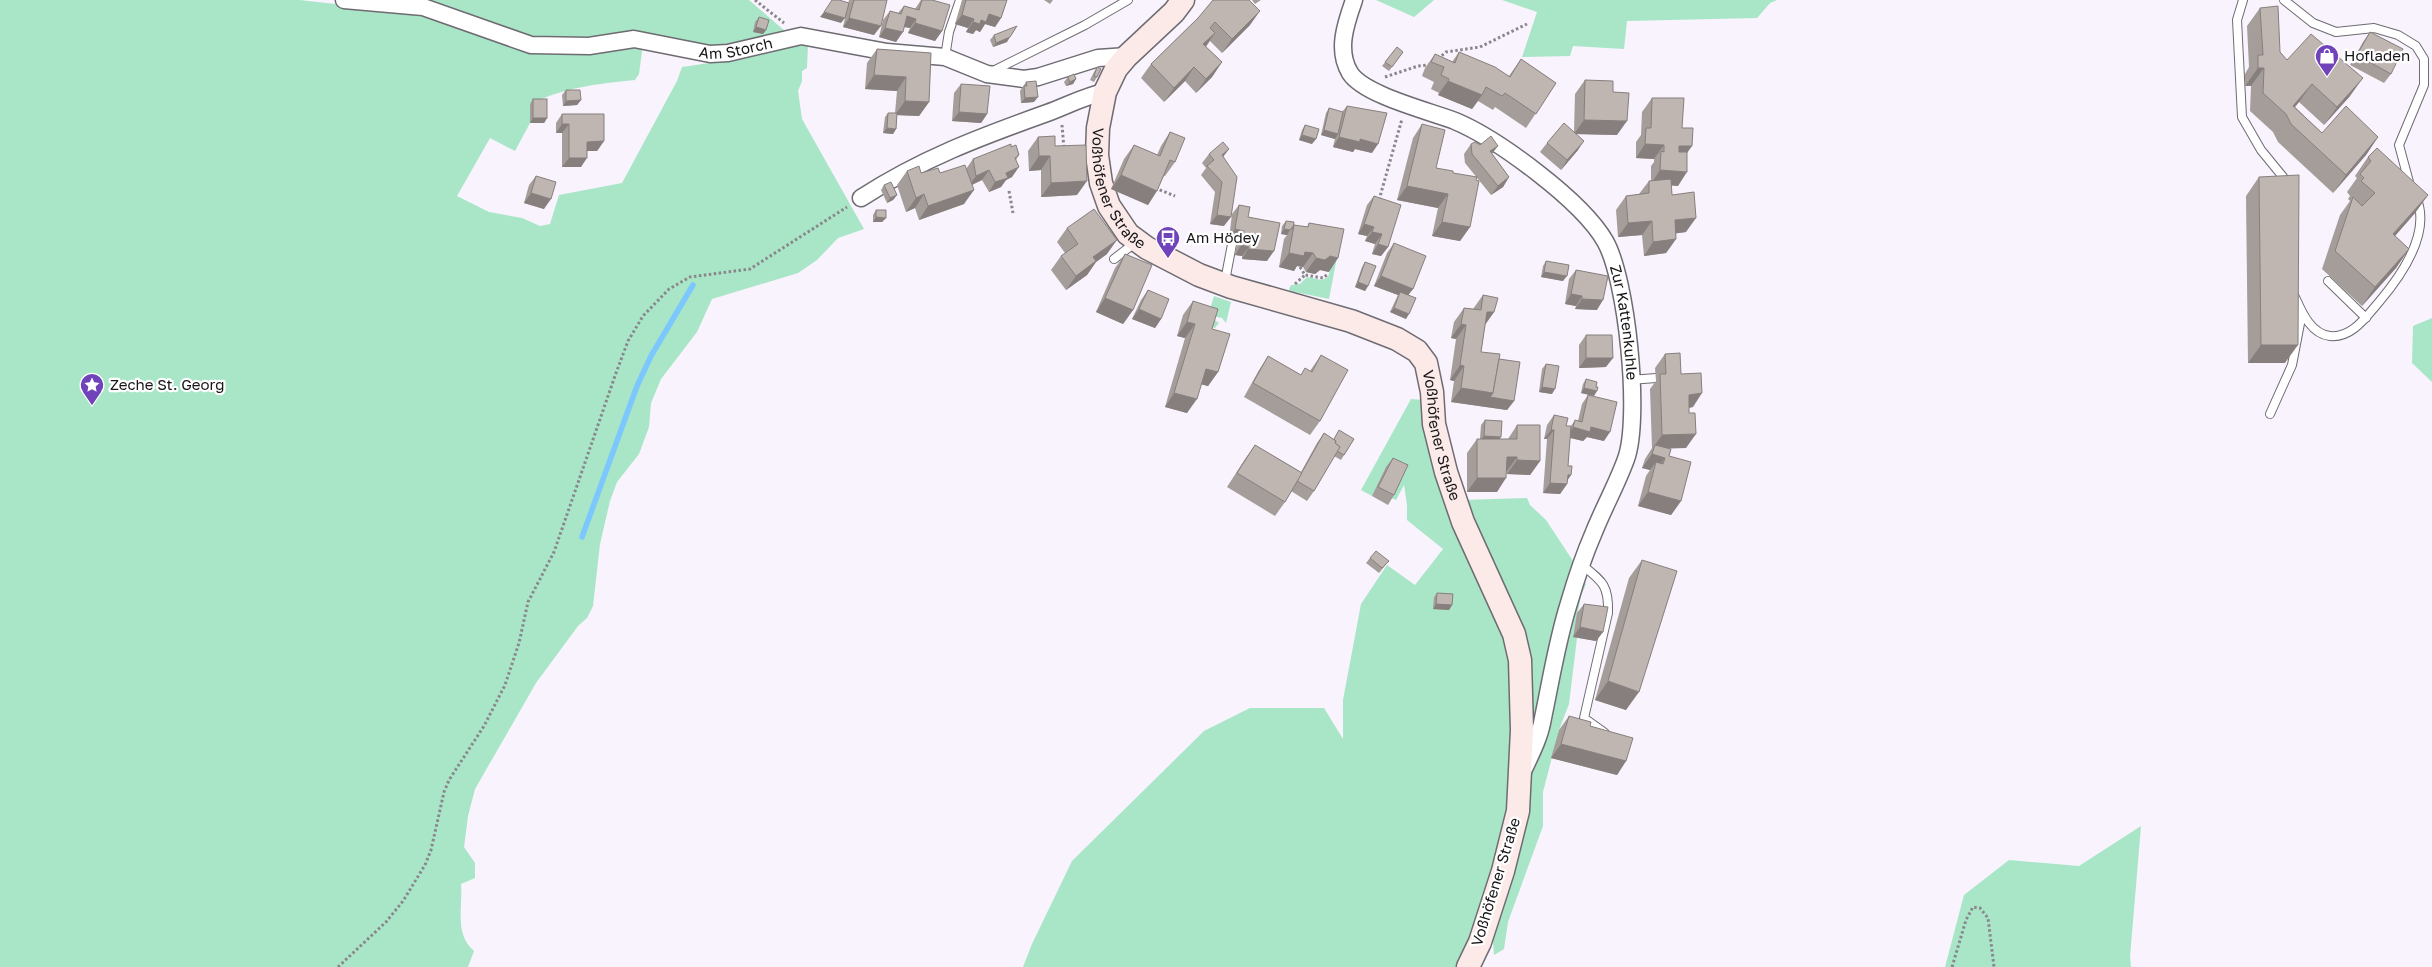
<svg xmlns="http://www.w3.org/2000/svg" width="2432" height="967" font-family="'Golos Text',sans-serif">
	<rect width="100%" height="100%" fill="#f8f3fc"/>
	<!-- green -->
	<g fill="#a8e6c7">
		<path d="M 0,0 L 299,0 L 417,13 L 520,49 L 643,44 L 639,74 L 635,80 C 596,84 566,87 530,104 L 530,123 L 515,151 L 490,138 L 457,196 L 489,212 L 522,218 L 540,226 L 550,224 L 559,195 L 622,183 L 677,81 L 682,67 L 716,62 L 791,43 L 808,44 L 807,68 L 802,71 L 802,81 L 798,91 L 802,119 L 864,229 L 838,238 L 817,260 L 798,273 L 712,299 L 697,332 L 661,379 L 651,403 L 649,427 L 639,454 L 617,482 L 610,501 L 600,544 L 593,606 L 587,618 L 578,626 L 536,683 L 475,789 L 468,816 L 464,847 L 475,863 L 475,878 L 461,884 C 463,908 454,934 474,951 L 468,967 L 0,967 Z"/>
		<polygon points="388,0 749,0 785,31 783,34 730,49 628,35 540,41"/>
		<polygon points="1376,0 1434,0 1414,17"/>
		<polygon points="1502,0 1777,0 1770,3 1757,18 1627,21 1624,49 1573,46 1570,56 1522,57 1537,12"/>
		<polygon points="1334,257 1337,257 1329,299 1290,291 1289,289 1291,285 1300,284 1307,277 1322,280 1328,277"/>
		<polygon points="1214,296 1231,302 1226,323 1222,318 1213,316 1212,318 1219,323 1215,328 1211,327 1206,322"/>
		<polygon points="2432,318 2432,382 2412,363 2413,326"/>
		<polygon points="1411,399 1423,400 1512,657 1514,804 1470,942 1459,967 1023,967 1032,944 1072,861 1204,731 1250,708 1324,708 1343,739 1343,700 1361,604 1387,565 1415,585 1443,549 1407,520 1407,505 1404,485 1396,500 1391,498 1406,466 1403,462 1398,461 1372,496 1361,490"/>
		<polygon points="1527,498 1530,505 1546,520 1575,564 1534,733 1528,681 1463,500"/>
		<polygon points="1584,582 1586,584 1581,596 1573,636 1577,638 1569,704 1559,730 1543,792 1543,826 1508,922 1504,949 1494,955 1493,940 1515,858 1530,773 1550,727 1555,691 1564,655 1563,647"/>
		<polygon points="2141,826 2130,957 2131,967 1945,967 1964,895 2009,860 2079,866"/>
	</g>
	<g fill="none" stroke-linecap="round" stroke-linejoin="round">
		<!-- stream -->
		<polyline stroke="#7cc7fd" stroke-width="5.5" points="582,537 637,386 651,356 693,285"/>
		<!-- lane casing -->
		<g stroke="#6e6b72" stroke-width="10">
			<g id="lane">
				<polyline points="2243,0 2237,20 2242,117 2261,150 2288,183"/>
				<polyline points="2284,0 2313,23 2336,32 2374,28 2398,35 2416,46 2424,59 2424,85 2399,145 2409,182"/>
				<polyline points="945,57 949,32 960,0"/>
				<polyline points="991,72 1085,25 1128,0"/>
				<polyline points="1114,259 1136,242"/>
				<polyline points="1225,281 1233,239"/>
				<polyline points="2328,281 2366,318"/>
				<path d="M 2294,295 C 2301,310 2310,334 2330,336 C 2352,338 2366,317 2379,302 C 2401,276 2432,233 2416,197"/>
				<polyline points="1630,380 1656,378"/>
				<polyline points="2270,414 2292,365 2302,313"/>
				<path d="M 1582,565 C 1602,581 1609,585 1608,613 L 1584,718 L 1605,733"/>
			</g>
		</g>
		<!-- street casing -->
		<g stroke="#6e6b72" stroke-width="19">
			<g id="street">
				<path id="s1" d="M 344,0 L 423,7 L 531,45 L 589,46 L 634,39 L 710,54 L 728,53 L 801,36 L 887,52 L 945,57 L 987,74 L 1024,79 L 1038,77 L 1098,58 L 1127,56"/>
				<path id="s2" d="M 1354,0 C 1346,23 1336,50 1350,73 C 1364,95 1429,111 1455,121 C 1498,139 1582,201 1605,241 C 1627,279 1641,418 1626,459 C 1617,484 1604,507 1594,532 C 1584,555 1576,579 1569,603 C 1557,641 1551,680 1543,718 C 1540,737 1531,754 1523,771"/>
				<path d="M 861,198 C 921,159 980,137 1047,113 C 1067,106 1084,96 1105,92"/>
			</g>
		</g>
		<!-- secondary casing -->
		<g stroke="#6e6b72" stroke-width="25">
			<g id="secondary">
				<path id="s3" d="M 1183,0 L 1174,12 L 1127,56 L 1116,69 L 1105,92 L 1098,128 L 1097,155 L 1101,183 L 1109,206 L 1128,234 L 1147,248 L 1199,275 L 1231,287 L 1351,321 L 1397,339 L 1417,351 L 1426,363 L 1432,392 L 1434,424 L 1446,472 L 1463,522 L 1514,634 L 1520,660 L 1522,730 L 1518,811 L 1503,871 L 1480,942 L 1468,967"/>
			</g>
		</g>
		<!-- path -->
		<g stroke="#8a868c" stroke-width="3" stroke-dasharray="2.5 2.5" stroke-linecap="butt">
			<polyline points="755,0 784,23"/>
			<polyline points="1438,59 1446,52 1480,47 1527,24"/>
			<polyline points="1385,77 1418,66 1429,65"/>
			<polyline points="1062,125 1064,149"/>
			<polyline points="1155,188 1175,196"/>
			<polyline points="1009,191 1013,213"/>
			<polyline points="1379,200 1402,119"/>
			<polyline points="1300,267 1305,275 1323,278 1328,274"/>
			<polyline points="1295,284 1305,275"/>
			<polyline points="338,967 386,922 403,901 425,865 431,850 444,792 449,780 484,726 505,685 519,643 528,602 554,552 616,373 628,341 643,316 669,289 690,277 750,269 847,207"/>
			<polyline points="1952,967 1966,920 1973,907 1980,908 1988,918 1994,967"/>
		</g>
		<!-- lane -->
		<use href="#lane" stroke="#fff" stroke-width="8"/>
		<!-- street -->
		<use href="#street" stroke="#fff" stroke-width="16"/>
		<!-- secondary -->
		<use href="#secondary" stroke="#fbeae7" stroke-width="22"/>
	</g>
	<!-- wall -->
	<g fill="#a49d99">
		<polygon points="849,0 887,0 874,35 843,27"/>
		<polygon points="921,0 932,0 942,31 935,41 908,33 910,28 904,27 896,42 879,37 883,20 890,11 898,13 904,6 915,9"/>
		<polygon points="962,0 1007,0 1001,18 995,27 985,24 980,32 976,30 973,34 966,32 968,28 955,24"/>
		<polygon points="1044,0 1053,0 1050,4"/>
		<polygon points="1252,0 1261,0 1255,4"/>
		<polygon points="2260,8 2280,52 2287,60 2350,96 2324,125 2299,102 2295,107 2322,133 2378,137 2366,155 2333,193 2278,142 2273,132 2250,111 2251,86 2245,86 2245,74 2249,67 2247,26"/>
		<polygon points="759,17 766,30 763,34 753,32 755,22"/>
		<polygon points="1198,18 1250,25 1222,53 1210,41 1206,47 1222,62 1212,77 1196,93 1185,81 1164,102 1141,78 1151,64"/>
		<polygon points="2370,32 2391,74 2384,83 2350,65 2363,42"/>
		<polygon points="994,35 1007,42 993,47 990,40"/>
		<polygon points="1397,47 1403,52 1389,71 1382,66"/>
		<polygon points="877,49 931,53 929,102 919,116 897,115 896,129 893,134 883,133 885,117 888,113 895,113 897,91 865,89 867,63"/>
		<polygon points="1459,52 1509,76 1521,59 1556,83 1526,128 1495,107 1493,110 1478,101 1472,109 1438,95 1439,93 1431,89 1434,82 1422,76 1425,68 1435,54 1452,62"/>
		<polygon points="1097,67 1097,77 1094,82 1090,80 1094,72"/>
		<polygon points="1068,77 1076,79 1073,84 1066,86 1064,82"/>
		<polygon points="1585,80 1613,92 1617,135 1577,134 1578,150 1561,170 1540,152 1547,143 1574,132 1575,94"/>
		<polygon points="1026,82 1034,102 1021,103 1020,91"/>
		<polygon points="961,84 987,114 981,123 952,121 954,93"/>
		<polygon points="566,90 581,100 577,105 563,106 562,95"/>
		<polygon points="1652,98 1682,128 1687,152 1678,186 1672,185 1672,195 1686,232 1676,233 1676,239 1666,253 1644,256 1642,235 1618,237 1616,210 1626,196 1639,194 1649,181 1651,181 1651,166 1654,162 1654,159 1636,158 1636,142 1641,135 1642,112"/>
		<polygon points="533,99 547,118 544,123 530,123 530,104"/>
		<polygon points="1347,106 1372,153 1355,149 1353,152 1333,147 1335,139 1321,135 1326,113 1329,108 1342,112"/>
		<polygon points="562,114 604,141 597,151 587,151 581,167 562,167 562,133 556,133 556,123"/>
		<polygon points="1422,124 1436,168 1476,180 1470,227 1460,241 1432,236 1438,208 1397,200 1413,138"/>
		<polygon points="1305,125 1312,144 1299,140 1302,130"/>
		<polygon points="1170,132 1175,162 1165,176 1164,176 1148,205 1111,189 1124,159 1134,145 1157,155 1161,146"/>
		<polygon points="1038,137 1077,195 1041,197 1041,170 1029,171 1028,151"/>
		<polygon points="1471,144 1492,154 1509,177 1503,187 1491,195 1465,163 1464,154"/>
		<polygon points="1011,147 1019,155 1016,160 1012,177 1006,180 1001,187 989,192 982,180 972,185 964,204 919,220 915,208 906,212 897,185 907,171 921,173 940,173 966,169 973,159"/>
		<polygon points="1229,149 1223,157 1224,226 1210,224 1215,192 1201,175 1206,168 1202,163 1209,154"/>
		<polygon points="2368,157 2428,195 2415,213 2395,236 2409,249 2396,268 2362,306 2322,269 2340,215 2350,201 2348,199 2350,196 2347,192 2357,178 2355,176"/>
		<polygon points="536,176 544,209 524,203 529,185"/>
		<polygon points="2259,177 2285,363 2248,363 2246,196"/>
		<polygon points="884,185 897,195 893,200 887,203 881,190"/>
		<polygon points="1374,196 1388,247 1381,256 1372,254 1375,244 1365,241 1367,236 1358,234 1367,205"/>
		<polygon points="1239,205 1248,217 1267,261 1242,259 1242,256 1235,255 1237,240 1229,239 1232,214"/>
		<polygon points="876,210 886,218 882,222 873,222 873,215"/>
		<polygon points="1286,221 1294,225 1307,227 1309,223 1329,272 1320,270 1315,274 1306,272 1303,267 1297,266 1294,271 1279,267 1284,239 1287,235 1281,234 1282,226"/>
		<polygon points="1067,228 1107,254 1096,262 1087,275 1066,290 1051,270 1061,256 1065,253 1057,242"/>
		<polygon points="1394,243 1413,289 1408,295 1406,319 1390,312 1398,295 1374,286 1387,253"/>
		<polygon points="1125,254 1133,310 1123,324 1096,312 1115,268"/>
		<polygon points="1546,261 1563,281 1541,277 1543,266"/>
		<polygon points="1365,262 1368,286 1365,291 1355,287 1362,267"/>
		<polygon points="1576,270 1597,310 1575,309 1576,306 1565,304 1569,279"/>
		<polygon points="1148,290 1161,319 1155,328 1132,319 1141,300"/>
		<polygon points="1483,295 1494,312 1485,325 1481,352 1499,359 1514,401 1507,410 1451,402 1454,381 1450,380 1456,339 1451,338 1454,322 1464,308 1473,309"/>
		<polygon points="1193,301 1212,329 1218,372 1208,386 1201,384 1187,413 1165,407 1185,338 1177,336 1183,315"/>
		<polygon points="1586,335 1606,367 1579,368 1579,345"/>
		<polygon points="1665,354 1681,374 1693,407 1689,408 1686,448 1669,448 1669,456 1681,501 1671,515 1638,506 1646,476 1650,470 1642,468 1645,459 1652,448 1650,389 1656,381 1655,368"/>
		<polygon points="1321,355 1320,421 1310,435 1244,397 1259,370 1268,356 1301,375 1310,371"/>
		<polygon points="1546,364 1552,394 1539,392 1542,369"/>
		<polygon points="1586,379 1594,396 1581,393 1583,384"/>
		<polygon points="1588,395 1604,441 1587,437 1583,441 1570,438 1568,466 1571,475 1567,480 1567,484 1560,494 1543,493 1547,439 1544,439 1547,425 1554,415 1566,426 1571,426 1575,420 1578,421 1582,404"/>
		<polygon points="1485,420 1500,439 1508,439 1517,425 1540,461 1530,475 1507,474 1507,471 1497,492 1467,492 1467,453 1477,439 1480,439 1481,425"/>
		<polygon points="1324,433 1333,439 1354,439 1341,460 1334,456 1314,491 1307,501 1291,491 1285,502 1275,516 1227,487 1245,459 1255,445 1301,472 1317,443"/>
		<polygon points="1393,458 1394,495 1388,505 1372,496 1386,467"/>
		<polygon points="1370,558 1389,561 1379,573 1366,563"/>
		<polygon points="1642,560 1626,710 1595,700 1629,578"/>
		<polygon points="1437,593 1452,605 1449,610 1433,609 1434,597"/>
		<polygon points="1584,604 1603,632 1596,641 1573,637 1577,613"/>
		<polygon points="1569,716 1590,726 1626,761 1617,775 1551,758 1559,730"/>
	</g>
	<!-- shaded-wall -->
	<g fill="#867f7d">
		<polygon points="1260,11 1250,25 1222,53 1232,39"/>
		<polygon points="824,12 845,18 841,23 820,17"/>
		<polygon points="989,14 1001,18 995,27 985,24 980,32 976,30 973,34 966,32 973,22"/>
		<polygon points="962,15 974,19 968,28 955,24"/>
		<polygon points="907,16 916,19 910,28 900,26"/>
		<polygon points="849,18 881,26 874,35 843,27"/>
		<polygon points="915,23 942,31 935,41 908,33"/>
		<polygon points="756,27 766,30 763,34 753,32"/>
		<polygon points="885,28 903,32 896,42 879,37"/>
		<polygon points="1215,33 1205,47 1203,44"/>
		<polygon points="1010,37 1007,42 993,47 996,43"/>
		<polygon points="1222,62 1212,77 1196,93 1206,79"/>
		<polygon points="1194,67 1185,81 1164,102 1174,88"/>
		<polygon points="2258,68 2264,68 2251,86 2245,86"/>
		<polygon points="874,75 906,77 897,91 865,89"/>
		<polygon points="2363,78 2350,96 2324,125 2337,107"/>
		<polygon points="1076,79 1073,84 1066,86 1070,82"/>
		<polygon points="1448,81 1482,95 1472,109 1438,95"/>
		<polygon points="2312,84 2299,102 2287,116 2293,106"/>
		<polygon points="1038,97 1034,102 1021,103 1025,98"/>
		<polygon points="581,100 577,105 563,106 566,101"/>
		<polygon points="905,101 929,102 919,116 895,115"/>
		<polygon points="959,112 987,114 981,123 952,121"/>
		<polygon points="533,118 547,118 544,123 530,123"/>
		<polygon points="1584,120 1627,121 1617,135 1574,134"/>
		<polygon points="562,124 569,124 562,133 556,133"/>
		<polygon points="887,128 896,129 893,134 883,133"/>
		<polygon points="1324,130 1338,134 1335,139 1321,135"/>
		<polygon points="1302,135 1316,139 1312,144 1299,140"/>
		<polygon points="1339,137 1360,139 1378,144 1372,153 1355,149 1353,152 1333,147"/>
		<polygon points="2378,137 2366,155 2333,193 2346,175"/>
		<polygon points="604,141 597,151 581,151 587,142"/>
		<polygon points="1584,141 1578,150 1561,170 1567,160"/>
		<polygon points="1645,144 1664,145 1654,159 1636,158"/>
		<polygon points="1498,146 1491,155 1490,151"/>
		<polygon points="1679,146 1692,146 1682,160 1669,160"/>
		<polygon points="1229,149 1222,158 1222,155"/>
		<polygon points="1039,156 1050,156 1041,170 1029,171"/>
		<polygon points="569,158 587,158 581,167 562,167"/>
		<polygon points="1019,167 1012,177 1006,180 1001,187 989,192 995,182 1006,173"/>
		<polygon points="989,170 982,180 969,186 976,176"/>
		<polygon points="1660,170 1687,172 1678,186 1651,184"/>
		<polygon points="1121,175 1157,191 1148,205 1111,189"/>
		<polygon points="1509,177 1503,187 1491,195 1498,186"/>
		<polygon points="1087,181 1077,195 1041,197 1051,183"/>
		<polygon points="1407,186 1448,194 1438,208 1397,200"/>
		<polygon points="974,190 964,204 919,220 928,206"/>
		<polygon points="531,193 551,199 544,209 524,203"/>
		<polygon points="924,194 915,208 906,212 916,198"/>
		<polygon points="897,195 893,200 887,203 890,198"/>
		<polygon points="2428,195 2415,213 2380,253 2393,234"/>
		<polygon points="1217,215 1231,217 1224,226 1210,224"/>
		<polygon points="876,217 886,218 882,222 873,222"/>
		<polygon points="1696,218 1686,232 1665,235 1675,220"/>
		<polygon points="1652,221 1642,235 1618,237 1628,223"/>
		<polygon points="1442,222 1470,227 1460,241 1432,236"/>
		<polygon points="1364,224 1374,227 1367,236 1358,234"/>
		<polygon points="1235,229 1244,231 1237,240 1229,239"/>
		<polygon points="1284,229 1290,230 1287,235 1281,234"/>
		<polygon points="1372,232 1382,234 1375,244 1365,241"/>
		<polygon points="1676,239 1666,253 1644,256 1653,242"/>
		<polygon points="1117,240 1107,254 1096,262 1087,275 1066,290 1076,276 1093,257"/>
		<polygon points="1378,244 1388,247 1381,256 1372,254"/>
		<polygon points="1241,245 1249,247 1242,256 1235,255"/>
		<polygon points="1248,249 1274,251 1267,261 1242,259"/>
		<polygon points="2409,249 2396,268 2362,306 2375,287"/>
		<polygon points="1305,252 1313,253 1303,267 1297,266 1294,271 1279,267 1289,253"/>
		<polygon points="1330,256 1338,258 1329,272 1320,270 1315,274 1306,272 1316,258"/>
		<polygon points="1544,272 1567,276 1563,281 1541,277"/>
		<polygon points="1381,276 1413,289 1406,298 1400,292 1398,295 1374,286"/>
		<polygon points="1358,282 1368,286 1365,291 1355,287"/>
		<polygon points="1571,294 1582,296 1576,306 1565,304"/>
		<polygon points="1105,298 1133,310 1123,324 1096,312"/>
		<polygon points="1582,299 1603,300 1597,310 1575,309"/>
		<polygon points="1394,308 1409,314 1406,319 1390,312"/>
		<polygon points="1139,309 1161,319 1155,328 1132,319"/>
		<polygon points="1487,312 1494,312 1484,326"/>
		<polygon points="1187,322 1195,324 1185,338 1177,336"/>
		<polygon points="1461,324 1466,325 1456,339 1451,338"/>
		<polygon points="2261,345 2298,345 2285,363 2248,363"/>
		<polygon points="1586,358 1613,358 1606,367 1579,368"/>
		<polygon points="1460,365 1464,366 1454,381 1450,380"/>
		<polygon points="1206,369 1218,372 1208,386 1196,383"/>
		<polygon points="1542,387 1555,389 1552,394 1539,392"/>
		<polygon points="1461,388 1493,393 1514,401 1507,410 1451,402"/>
		<polygon points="1584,388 1597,391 1594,396 1581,393"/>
		<polygon points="1174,393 1197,399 1187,413 1165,407"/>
		<polygon points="1702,393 1693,407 1679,409 1689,395"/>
		<polygon points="1573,427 1591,427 1610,432 1604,441 1587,437 1583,441 1567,437"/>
		<polygon points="1551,430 1554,430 1547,439 1544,439"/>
		<polygon points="1696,434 1686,448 1654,449 1655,445 1662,435"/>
		<polygon points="1484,436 1501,437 1498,442 1480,441"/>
		<polygon points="1652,454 1665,458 1655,472 1656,462 1650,470 1642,468"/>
		<polygon points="1507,457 1517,457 1507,471 1498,471"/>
		<polygon points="1517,460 1540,461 1530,475 1507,474"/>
		<polygon points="1568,475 1571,475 1565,484 1567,484 1560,494 1543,493 1550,483"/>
		<polygon points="1477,478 1506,478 1497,492 1467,492"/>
		<polygon points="1648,492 1681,501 1671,515 1638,506"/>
		<polygon points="1436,604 1452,605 1449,610 1433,609"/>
		<polygon points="1580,627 1603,632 1596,641 1573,637"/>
		<polygon points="1608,681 1639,692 1626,710 1595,700"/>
		<polygon points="1561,744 1626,761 1617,775 1551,758"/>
	</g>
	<!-- building -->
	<g fill="#bfb6b2" stroke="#867f7d">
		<polygon points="832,0 839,0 849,3 845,18 824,12"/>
		<polygon points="854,0 887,0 881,26 849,18"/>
		<polygon points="922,0 932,0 950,5 942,31 915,23 916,19 907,16 903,32 885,28 890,11 901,14 904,6 919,10"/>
		<polygon points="966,0 1007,0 1001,18 989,14 986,22 981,20 980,24 973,22 974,19 962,15"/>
		<polygon points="1213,0 1249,0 1260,11 1232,39 1215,22 1210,28 1215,33 1203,44 1222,62 1206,79 1194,67 1174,88 1151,64 1198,18"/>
		<polygon points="2278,6 2280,52 2287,60 2311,34 2363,78 2337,107 2312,84 2293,106 2322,133 2346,106 2378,137 2346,175 2291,124 2286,114 2263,93 2264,68 2258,68 2258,55 2263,55 2260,8"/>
		<polygon points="759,17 769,20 766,30 756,27"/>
		<polygon points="1017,26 1010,37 996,43 994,35"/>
		<polygon points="2370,32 2403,49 2391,74 2357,55"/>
		<polygon points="1397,47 1403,52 1392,67 1385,62"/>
		<polygon points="877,49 931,53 929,102 905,101 906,77 874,75"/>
		<polygon points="1459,52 1495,67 1510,77 1521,59 1556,83 1536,114 1505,93 1502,96 1486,87 1482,95 1448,81 1449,79 1441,75 1444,67 1431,62 1435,54 1455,63"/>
		<polygon points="1097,67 1101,69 1097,77 1094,76"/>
		<polygon points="1074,74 1076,79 1070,82 1068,77"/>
		<polygon points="1585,80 1613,81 1613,92 1629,93 1627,121 1584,120"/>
		<polygon points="1036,81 1038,97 1025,98 1024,86 1027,86 1026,82"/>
		<polygon points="961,84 990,86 987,114 959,112"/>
		<polygon points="566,90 580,90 581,100 566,101"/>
		<polygon points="1652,98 1684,98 1682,128 1693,128 1692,146 1679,146 1679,152 1687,152 1687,172 1660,170 1661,151 1664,152 1664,145 1645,144 1646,128 1651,128"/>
		<rect x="533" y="99" width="14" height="19"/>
		<polygon points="1347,106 1387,113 1378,144 1360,139 1360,142 1339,137"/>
		<polygon points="1329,108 1343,112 1338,134 1324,130"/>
		<polygon points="888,113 897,113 896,129 887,128"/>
		<polygon points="562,114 604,114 604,141 587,142 587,158 569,158 569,124 562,124"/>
		<polygon points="1564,123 1584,141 1567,160 1547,143"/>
		<polygon points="1422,124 1445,130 1436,168 1453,171 1453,173 1477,177 1476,180 1479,181 1470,227 1442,222 1448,194 1407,186"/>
		<polygon points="1305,125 1319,129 1316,139 1302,135"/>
		<polygon points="1170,132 1185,138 1175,162 1170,160 1157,191 1121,175 1134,145 1160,156"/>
		<polygon points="1055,136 1055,146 1086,145 1087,181 1051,183 1050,156 1039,156 1038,137"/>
		<polygon points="1491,136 1498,146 1490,151 1509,177 1498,186 1472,154 1471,144 1475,142 1480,145"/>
		<polygon points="1223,142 1229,149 1222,155 1237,177 1231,217 1217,215 1222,182 1207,166 1214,160 1209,154"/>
		<polygon points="1011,144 1011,147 1016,145 1019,155 1015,158 1019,167 1006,173 1008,178 995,182 989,170 976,176 973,159"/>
		<polygon points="2377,148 2428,195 2393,234 2409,249 2375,287 2335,251 2353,197 2362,206 2375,193 2361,181 2364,178 2360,174 2371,161 2368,157"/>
		<polygon points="965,165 974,190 928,206 924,194 916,198 907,171 919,166 921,173 938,168 940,173"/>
		<polygon points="2299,175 2298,345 2261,345 2259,177"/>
		<polygon points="536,176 556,182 551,199 531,193"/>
		<polygon points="1671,179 1672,195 1694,192 1696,218 1675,220 1676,239 1653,242 1652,221 1628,223 1626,196 1649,193 1649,181"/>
		<polygon points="891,182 897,195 890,198 884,185"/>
		<polygon points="1374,196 1401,205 1388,247 1378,244 1382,234 1372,232 1374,227 1364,224"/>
		<polygon points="1239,205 1250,207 1248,217 1280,223 1274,251 1248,249 1249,247 1241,245 1244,231 1235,229"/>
		<polygon points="1094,209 1117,240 1093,257 1096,261 1076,276 1061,256 1078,244 1067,228"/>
		<polygon points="876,210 886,210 886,218 876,217"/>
		<polygon points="1286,221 1294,222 1293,230 1294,225 1290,230 1284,229"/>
		<polygon points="1309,223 1344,229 1338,258 1330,256 1325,260 1316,258 1313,253 1305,252 1304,256 1289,253 1294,225 1308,227"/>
		<polygon points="1394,243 1426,256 1413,289 1381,276"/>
		<polygon points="1125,254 1152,265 1133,310 1105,298"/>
		<polygon points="1546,261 1569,265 1567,276 1544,272"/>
		<polygon points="1365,262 1376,266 1368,286 1358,282"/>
		<polygon points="1576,270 1608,276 1603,300 1582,299 1582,296 1571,294"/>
		<polygon points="1148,290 1169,299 1161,319 1139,309"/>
		<polygon points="1400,292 1416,298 1409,314 1394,308"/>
		<polygon points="1483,295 1498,298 1494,312 1487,312 1481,352 1500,354 1493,393 1461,388 1464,366 1460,365 1466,325 1461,324 1464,308 1481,310"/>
		<polygon points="1193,301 1218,309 1212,329 1230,334 1218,372 1206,369 1197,399 1174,393 1195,324 1187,322"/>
		<polygon points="1586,335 1612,335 1613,358 1586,358"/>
		<polygon points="1680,353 1681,374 1701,373 1702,393 1689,395 1689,413 1695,413 1696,434 1662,435 1660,374 1666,374 1665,354"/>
		<polygon points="1321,355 1348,370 1320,421 1253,383 1268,356 1301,375 1305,368 1312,372"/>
		<polygon points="1499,359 1520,362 1514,401 1490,397 1493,393"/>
		<polygon points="1546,364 1559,366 1555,389 1542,387"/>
		<polygon points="1586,379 1597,382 1596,387 1598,387 1597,391 1584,388"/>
		<polygon points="1588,395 1617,402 1610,432 1591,427 1590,432 1573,427 1575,420 1582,422"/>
		<polygon points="1554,415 1568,418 1566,426 1571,426 1568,466 1572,466 1571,475 1568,475 1567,484 1550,483 1554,430 1551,430"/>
		<polygon points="1485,420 1502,421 1501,437 1484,436"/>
		<polygon points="1517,425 1540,425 1540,461 1517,460 1517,457 1507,457 1506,478 1477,478 1477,439 1517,439"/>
		<polygon points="1339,430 1354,439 1344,455 1337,451 1340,447 1335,443 1336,441 1334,439"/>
		<polygon points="1324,433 1336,441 1335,443 1340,447 1314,491 1297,481"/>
		<polygon points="1255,445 1302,473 1285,502 1237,473"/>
		<polygon points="1655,445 1671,449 1669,456 1691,462 1681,501 1648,492 1656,462 1663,464 1665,458 1652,454"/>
		<polygon points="1393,458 1408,465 1394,495 1378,487"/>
		<polygon points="1376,551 1389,561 1382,568 1370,558"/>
		<polygon points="1642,560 1677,571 1639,692 1608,681"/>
		<polygon points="1437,593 1453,594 1452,605 1436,604"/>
		<polygon points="1584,604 1608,607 1603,632 1580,627"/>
		<polygon points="1569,716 1591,722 1590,726 1633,738 1626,761 1561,744"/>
	</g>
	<!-- icons -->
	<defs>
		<g id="shop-pin" transform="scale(1.25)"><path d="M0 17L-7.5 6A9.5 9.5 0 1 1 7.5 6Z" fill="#7043bb" stroke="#fff"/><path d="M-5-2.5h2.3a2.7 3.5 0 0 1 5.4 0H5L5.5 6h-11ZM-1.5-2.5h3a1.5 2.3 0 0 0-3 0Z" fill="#fff"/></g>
		<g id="bus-pin" transform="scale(1.25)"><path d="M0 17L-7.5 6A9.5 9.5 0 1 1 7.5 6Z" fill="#7043bb" stroke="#fff"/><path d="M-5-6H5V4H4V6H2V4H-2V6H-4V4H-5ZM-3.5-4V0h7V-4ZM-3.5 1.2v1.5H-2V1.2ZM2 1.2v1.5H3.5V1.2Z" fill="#fff"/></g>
		<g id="sight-pin" transform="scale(1.25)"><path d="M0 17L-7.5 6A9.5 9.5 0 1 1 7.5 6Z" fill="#7043bb" stroke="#fff"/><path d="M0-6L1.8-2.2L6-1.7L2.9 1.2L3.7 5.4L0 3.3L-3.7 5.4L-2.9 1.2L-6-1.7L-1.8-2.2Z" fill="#fff"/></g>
	</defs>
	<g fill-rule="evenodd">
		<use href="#shop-pin" x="2327" y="56"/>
		<use href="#bus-pin" x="1168" y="238"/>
		<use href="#sight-pin" x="92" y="385"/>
	</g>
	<g text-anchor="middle" stroke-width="4.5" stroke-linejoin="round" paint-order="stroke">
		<!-- street labels -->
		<g font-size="15" fill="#171518" stroke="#fff">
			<text dy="5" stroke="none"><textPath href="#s1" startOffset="401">Am Storch</textPath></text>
			<text dy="5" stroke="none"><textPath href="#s3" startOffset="225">Voßhöfener Straße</textPath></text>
			<text dy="5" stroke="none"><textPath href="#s2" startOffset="471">Zur Kattenkuhle</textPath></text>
			<text dy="5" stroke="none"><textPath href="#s3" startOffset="675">Voßhöfener Straße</textPath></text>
			<text transform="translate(1496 882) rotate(-73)" y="5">Voßhöfener Straße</text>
		</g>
		<!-- poi labels -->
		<g font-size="15" fill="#171518" stroke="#fff" text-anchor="start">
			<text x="2344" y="61">Hofladen</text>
			<text x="1186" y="243">Am Hödey</text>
			<text x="110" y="390">Zeche St. Georg</text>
		</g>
	</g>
</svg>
